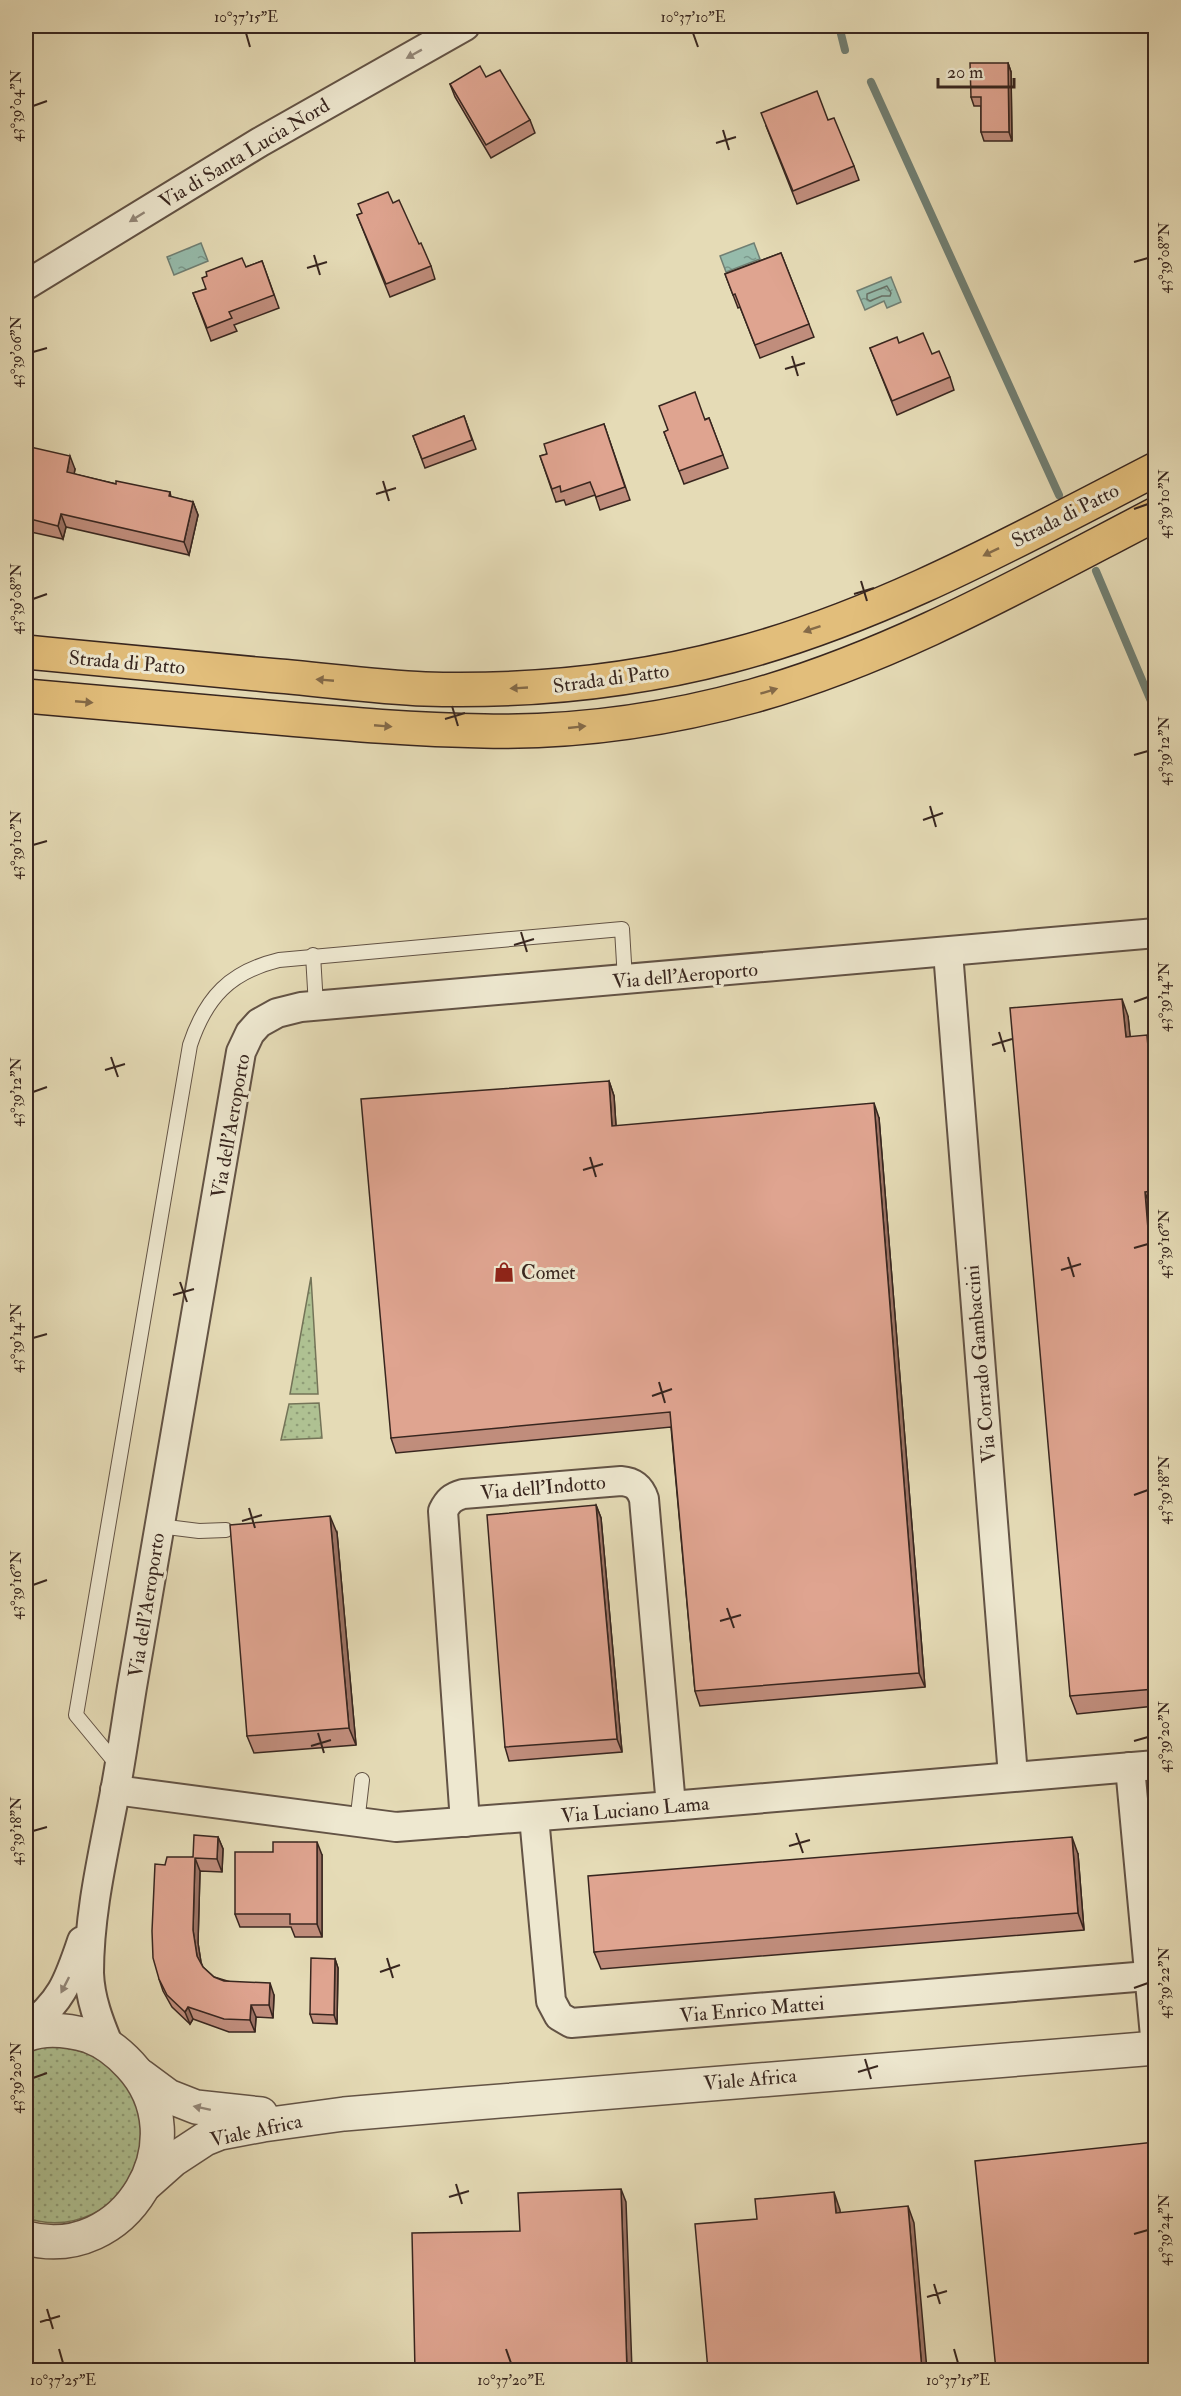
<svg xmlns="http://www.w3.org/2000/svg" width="1181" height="2396" font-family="'IM FELL Double Pica',serif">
	<defs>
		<pattern id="grass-dots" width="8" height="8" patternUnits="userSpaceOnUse" patternTransform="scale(1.5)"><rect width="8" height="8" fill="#afc192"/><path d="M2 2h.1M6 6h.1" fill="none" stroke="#8f9d77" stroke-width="1.8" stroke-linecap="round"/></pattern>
		<pattern id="water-ripples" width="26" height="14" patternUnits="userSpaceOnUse" patternTransform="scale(1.5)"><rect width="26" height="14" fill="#96bbab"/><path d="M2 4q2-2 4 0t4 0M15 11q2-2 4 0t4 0" fill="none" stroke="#7b988b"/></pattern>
	</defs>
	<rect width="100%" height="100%" fill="#e5dbb6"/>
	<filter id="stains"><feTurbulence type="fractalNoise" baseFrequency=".00333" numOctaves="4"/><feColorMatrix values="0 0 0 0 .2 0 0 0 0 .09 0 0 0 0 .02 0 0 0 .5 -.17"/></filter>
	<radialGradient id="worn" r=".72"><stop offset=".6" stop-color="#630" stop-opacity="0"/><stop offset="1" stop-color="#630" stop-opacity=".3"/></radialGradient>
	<!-- grass -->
	<g fill="url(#grass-dots)" stroke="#747458" stroke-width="1.5">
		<polygon points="311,1277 318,1394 290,1394"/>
		<polygon points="319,1403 322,1438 281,1440 289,1404"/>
		<path d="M 48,2046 C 102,2047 148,2085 142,2141 C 141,2148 141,2158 139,2164 C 120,2210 72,2233 26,2218 L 26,2051 Z"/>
	</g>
	<!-- water -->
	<g fill="url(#water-ripples)" stroke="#707f73" stroke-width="1.5">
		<polygon points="201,243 208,261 174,275 167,257"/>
		<polygon points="754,243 760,259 726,272 720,256"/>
		<polygon points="891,277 901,302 887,308 884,301 865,310 857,291"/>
	</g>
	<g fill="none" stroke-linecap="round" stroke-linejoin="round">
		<!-- shore -->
		<polygon stroke="#677065" stroke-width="1.5" points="887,286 891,293 890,296 882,296 870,301 867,299 867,294"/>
		<!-- stream -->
		<g stroke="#707f73" stroke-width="8">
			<polyline points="839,26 845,50"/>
			<polyline points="871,82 1059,495"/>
			<polyline points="1096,571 1156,713"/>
		</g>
		<!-- service casing -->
		<g stroke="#635345" stroke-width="16">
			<g id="service">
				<polyline points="313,955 316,1006"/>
				<polyline points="159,1526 199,1531 226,1530"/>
				<path d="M 119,1767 L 76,1715 L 190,1045 C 206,997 230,972 279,960 L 622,929 L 625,980"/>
				<polyline points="357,1823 362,1780"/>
			</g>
		</g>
		<!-- minor casing -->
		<g stroke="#635345" stroke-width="32">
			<g id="minor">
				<polyline points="26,285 260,142 465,26"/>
				<polyline points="948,952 1013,1776"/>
				<polyline points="1130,1767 1156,2047"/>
				<polyline points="115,1790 396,1827 671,1806 1156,1765"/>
				<polyline points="534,1817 551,2001 559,2016 571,2023 1148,1976"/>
				<path d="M 465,1822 L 443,1511 C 448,1501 452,1497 463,1494 L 621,1481 C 634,1482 640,1487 644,1499 L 671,1806"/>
				<path d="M 26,2029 C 61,2002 68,1983 82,1941"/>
				<path d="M 109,2046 C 99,2022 90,1999 89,1973 C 89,1913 103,1855 114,1797 C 121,1761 126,1724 132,1687 C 167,1475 206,1264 241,1052 L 250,1033 L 259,1023 L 277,1013 L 301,1007 L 1156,933"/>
			</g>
		</g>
		<!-- tertiary casing -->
		<g stroke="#635345" stroke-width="36">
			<g id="tertiary">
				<path d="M 26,2035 C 46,2027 68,2030 89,2036 C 105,2042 118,2052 130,2065 C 200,2140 125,2265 26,2238"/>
				<polyline points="141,2076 168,2096 196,2107 261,2114"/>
				<polyline points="146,2184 173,2160 205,2139 220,2133 263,2125 344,2114 463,2104 1156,2048"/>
			</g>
		</g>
		<!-- primary casing -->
		<g stroke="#38261f" stroke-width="36">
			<g id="primary">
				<path d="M 26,652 C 106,660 186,667 267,675 C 319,679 373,687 425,689 C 527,692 630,682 730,656 C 878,618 1020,539 1156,469"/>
				<path d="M 26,696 C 110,704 194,711 278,718 C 347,724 416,730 484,731 C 574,733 666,720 753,696 C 895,656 1025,582 1156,514"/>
			</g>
		</g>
		<!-- service -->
		<use href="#service" stroke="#eee8d0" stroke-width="14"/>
		<!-- minor -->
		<use href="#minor" stroke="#eee8d0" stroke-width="28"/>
		<!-- tertiary -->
		<use href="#tertiary" stroke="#eee8d0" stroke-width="33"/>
		<!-- primary -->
		<use href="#primary" stroke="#e2be7b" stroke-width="33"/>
	</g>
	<!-- wall -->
	<g fill="#c08d7c" stroke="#38261f" stroke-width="1.5">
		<polygon points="1008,63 1011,72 1012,141 984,141 981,132 981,106 974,106 971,97"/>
		<polygon points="486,77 530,120 535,133 491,158 455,97 450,84"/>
		<polygon points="828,120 854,166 859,180 797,204 766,126"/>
		<polygon points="393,203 431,266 435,279 390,297 357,215"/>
		<polygon points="781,253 814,337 760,358 740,307 738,308 725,274"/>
		<polygon points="262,261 279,308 234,325 237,331 211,341 193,293 206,289 246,267"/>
		<polygon points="899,343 932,354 950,377 954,390 897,415 870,348"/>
		<polygon points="464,416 476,449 425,468 413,436"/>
		<polygon points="709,418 728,468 684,484 664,432"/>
		<polygon points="604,424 630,500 600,510 595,495 566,505 564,500 556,502 540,456 547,454"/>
		<polygon points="26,446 75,469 74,474 116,484 170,492 171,497 193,502 198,515 189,555 66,527 63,539 26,531"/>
		<polygon points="1128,1016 1130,1037 1153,1052 1155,1075 1155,1209 1151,1209 1155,1259 1155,1706 1077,1714 1070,1696"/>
		<polygon points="609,1081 614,1096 616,1126 879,1118 925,1687 700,1706 695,1691 671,1427 396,1453 391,1438"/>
		<polygon points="596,1505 601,1518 622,1752 509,1761 505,1747"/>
		<polygon points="337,1533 356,1745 254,1753 247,1736"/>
		<polygon points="26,1673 29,1683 31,1732 26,1732"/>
		<polygon points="218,1837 223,1849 222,1872 200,1871 198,1943 201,1962 203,1967 214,1977 274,1995 273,2018 256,2017 255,2032 229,2032 193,2019 190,2024 172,2007 163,1991 159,1979 165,1865 193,1857"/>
		<polygon points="273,1852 322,1855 322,1937 295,1937 291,1927 240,1927 235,1914"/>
		<polygon points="1078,1854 1084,1930 601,1969 594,1952"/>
		<polygon points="335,1959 338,1968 337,2024 313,2023 310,2014"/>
	</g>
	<!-- shaded-wall -->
	<g fill="#9c7365" stroke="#38261f" stroke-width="1.5">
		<polygon points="1008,63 1011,72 1012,141 1009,132"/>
		<polygon points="70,456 75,469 72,485 67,472"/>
		<polygon points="193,502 198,515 189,555 184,542"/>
		<polygon points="61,514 66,527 63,539 58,526"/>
		<polygon points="26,776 28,780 27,800 26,796"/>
		<polygon points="1122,999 1128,1016 1132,1054 1126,1037"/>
		<polygon points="1147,1035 1153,1052 1155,1075 1155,1129"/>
		<polygon points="609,1081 614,1096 617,1141 612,1126"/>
		<polygon points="874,1103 879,1118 925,1687 919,1673"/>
		<polygon points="1145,1192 1151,1209 1155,1259 1155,1277 1151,1266"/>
		<polygon points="596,1505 601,1518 622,1752 617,1739"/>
		<polygon points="330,1516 337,1533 356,1745 349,1728"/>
		<polygon points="26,1673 29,1683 31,1732 26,1719"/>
		<polygon points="218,1837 223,1849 222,1872 217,1859"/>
		<polygon points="1072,1837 1078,1854 1084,1930 1078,1913"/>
		<polygon points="317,1842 322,1855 322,1937 317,1924"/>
		<polygon points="195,1858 200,1871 198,1943 202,1969 197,1956 193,1930"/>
		<polygon points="335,1959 338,1968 337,2024 334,2015"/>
		<polygon points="270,1983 274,1995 273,2018 269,2005"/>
		<polygon points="251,2005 256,2017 255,2032 250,2020"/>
		<polygon points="188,2007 193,2019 190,2024 185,2012"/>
		<polygon points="621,2189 626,2202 632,2370 627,2370"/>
		<polygon points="834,2192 840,2210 842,2230 836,2213"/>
		<polygon points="908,2206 914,2223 927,2370 922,2370"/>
	</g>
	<!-- building -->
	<g fill="#dfa490" stroke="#38261f" stroke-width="1.5">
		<polygon points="970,63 1008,63 1009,132 981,132 981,97 971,97"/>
		<polygon points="480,66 486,77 500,70 530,120 486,145 450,84"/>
		<polygon points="817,91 828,120 834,118 854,166 793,191 761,113"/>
		<polygon points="388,192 393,203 399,200 419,244 421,243 431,266 386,284 357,215 362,213 358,204"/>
		<polygon points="781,253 809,324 755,345 735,294 733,295 725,274"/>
		<polygon points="242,258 246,267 262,261 274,295 229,312 232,318 207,328 193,293 206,289 202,278 207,276 206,272"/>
		<polygon points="923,333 932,354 939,351 950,377 892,401 870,348 897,337 899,343"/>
		<polygon points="695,392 705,420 709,418 723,455 679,471 664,432 668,430 659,406"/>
		<polygon points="464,416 472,440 422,459 413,436"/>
		<polygon points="604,424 625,487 596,497 590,482 561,492 560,486 552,489 540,456 547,454 544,444"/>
		<polygon points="26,446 70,456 67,472 116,484 116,481 170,492 169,496 193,502 184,542 61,514 58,526 26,518"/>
		<polygon points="1122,999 1126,1037 1147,1035 1155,1129 1155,1191 1145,1192 1151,1266 1155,1265 1155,1689 1070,1696 1010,1008"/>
		<polygon points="609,1081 612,1126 874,1103 919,1673 695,1691 670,1412 391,1438 361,1099"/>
		<polygon points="596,1505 617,1739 505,1747 487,1515"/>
		<polygon points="330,1516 349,1728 247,1736 230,1525"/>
		<polygon points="194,1835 218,1837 217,1859 195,1858 193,1930 197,1956 203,1967 214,1977 224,1981 270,1983 269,2005 251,2005 250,2020 224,2019 188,2007 185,2012 167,1995 159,1979 153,1958 152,1931 155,1864 165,1865 167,1857 193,1857"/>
		<polygon points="1072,1837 1078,1913 594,1952 588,1876"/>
		<polygon points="273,1842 317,1842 317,1924 290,1924 290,1914 235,1914 235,1852 273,1852"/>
		<polygon points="311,1958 335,1959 334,2015 310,2014"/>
		<polygon points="1155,2142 1155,2370 996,2370 975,2161"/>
		<polygon points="621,2189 627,2370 415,2370 412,2233 520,2231 518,2193"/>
		<polygon points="834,2192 836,2213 908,2206 922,2370 708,2370 695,2224 757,2219 755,2199"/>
	</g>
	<!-- one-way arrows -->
	<defs><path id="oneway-solid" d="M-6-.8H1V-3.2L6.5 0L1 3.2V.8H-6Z" transform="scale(1.5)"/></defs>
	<g fill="#938778">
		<use href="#oneway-solid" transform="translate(414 54) rotate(151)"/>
		<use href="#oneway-solid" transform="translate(137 217) rotate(148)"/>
		<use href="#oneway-solid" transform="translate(65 1985) rotate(117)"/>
		<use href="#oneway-solid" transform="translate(202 2108) rotate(-168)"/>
	</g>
	<g fill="#846a48">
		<use href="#oneway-solid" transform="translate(991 552) rotate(154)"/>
		<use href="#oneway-solid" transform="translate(812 629) rotate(161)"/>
		<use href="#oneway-solid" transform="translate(325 680) rotate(-175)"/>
		<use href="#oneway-solid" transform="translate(519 688) rotate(177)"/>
		<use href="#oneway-solid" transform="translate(769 691) rotate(-17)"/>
		<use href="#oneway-solid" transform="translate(84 702) rotate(5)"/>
		<use href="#oneway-solid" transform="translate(383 726) rotate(5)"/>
		<use href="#oneway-solid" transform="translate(577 727) rotate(-6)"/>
	</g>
	<!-- ticks -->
	<path fill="none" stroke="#38261f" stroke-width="2" d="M 246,33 L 250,47M 693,33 L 698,47M 33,106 L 47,101M 723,130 L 729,150M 716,143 L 736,137M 314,255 L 320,275M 1134,262 L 1148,258M 307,268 L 327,262M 33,352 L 47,348M 792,356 L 798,376M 785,369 L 805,363M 383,481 L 389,501M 376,494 L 396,488M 1134,509 L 1148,504M 861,581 L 867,601M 854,594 L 874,588M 33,599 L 47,594M 452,706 L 458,726M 445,719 L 465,713M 1134,755 L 1148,751M 930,806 L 936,827M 923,820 L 943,813M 33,845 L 47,841M 521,932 L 527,952M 514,945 L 534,939M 1134,1002 L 1148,997M 999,1032 L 1005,1052M 992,1045 L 1012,1039M 111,1057 L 118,1077M 105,1070 L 125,1064M 33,1092 L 47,1087M 590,1157 L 596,1177M 583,1170 L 603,1164M 1134,1248 L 1148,1244M 1068,1257 L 1074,1277M 1061,1270 L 1081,1264M 180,1282 L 187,1302M 173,1295 L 194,1289M 33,1338 L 47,1334M 659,1382 L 665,1403M 652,1396 L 672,1389M 1134,1495 L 1148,1490M 249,1508 L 255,1528M 242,1521 L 262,1515M 33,1585 L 47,1580M 727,1608 L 734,1628M 720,1621 L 741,1615M 318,1733 L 324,1753M 1134,1741 L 1148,1737M 311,1746 L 331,1740M 33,1831 L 47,1827M 796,1833 L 803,1853M 789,1846 L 810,1840M 387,1958 L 393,1978M 380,1972 L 400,1965M 1134,1988 L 1148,1983M 865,2059 L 871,2079M 858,2072 L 878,2066M 33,2078 L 47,2073M 456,2184 L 462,2204M 449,2197 L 469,2191M 1134,2234 L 1148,2230M 934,2284 L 940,2304M 927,2297 L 947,2291M 47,2309 L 53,2329M 40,2322 L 60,2316M 59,2349 L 63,2363M 506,2349 L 511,2363M 954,2349 L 958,2363"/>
	<!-- icons -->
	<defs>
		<g id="shop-bare" transform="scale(1.62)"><path d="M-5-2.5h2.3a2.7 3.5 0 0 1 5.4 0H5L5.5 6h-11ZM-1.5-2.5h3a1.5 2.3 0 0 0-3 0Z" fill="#8f2418" stroke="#eee8d0" stroke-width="2.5" paint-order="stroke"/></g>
	</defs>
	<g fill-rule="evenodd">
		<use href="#shop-bare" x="504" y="1272"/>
	</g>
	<g text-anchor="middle" stroke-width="6" stroke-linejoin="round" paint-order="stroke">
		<!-- street labels -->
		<g font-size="20" fill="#38261f" stroke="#eee8d0">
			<text transform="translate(244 153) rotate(-31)" y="7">Via di Santa Lucia Nord</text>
			<text transform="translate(1065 515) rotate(-27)" y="7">Strada di Patto</text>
			<text transform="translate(127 662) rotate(5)" y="7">Strada di Patto</text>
			<text transform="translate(611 678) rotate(-8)" y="7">Strada di Patto</text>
			<text transform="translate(685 975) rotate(-5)" y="7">Via dell'Aeroporto</text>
			<text transform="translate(230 1126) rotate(-80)" y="7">Via dell'Aeroporto</text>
			<text transform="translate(980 1364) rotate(-95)" y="7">Via Corrado Gambaccini</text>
			<text transform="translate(543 1487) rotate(-5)" y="7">Via dell'Indotto</text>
			<text transform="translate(146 1605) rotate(-81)" y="7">Via dell'Aeroporto</text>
			<text transform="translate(635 1809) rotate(-5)" y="7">Via Luciano Lama</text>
			<text transform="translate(752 2009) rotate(-5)" y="7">Via Enrico Mattei</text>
			<text transform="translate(750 2079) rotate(-5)" y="7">Viale Africa</text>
			<text transform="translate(256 2130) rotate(-12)" y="7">Viale Africa</text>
		</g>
		<!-- poi labels -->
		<g font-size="20" fill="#38261f" stroke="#eee8d0" text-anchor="start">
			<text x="521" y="1279">Comet</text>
		</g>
	</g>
	<!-- margin -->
	<rect width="1181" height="2396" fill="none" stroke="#e5dbb6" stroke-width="66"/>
	<!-- scale -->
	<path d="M938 78v9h76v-9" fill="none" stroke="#38261f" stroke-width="3"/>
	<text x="947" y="78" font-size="18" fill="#38261f" stroke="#eee8d0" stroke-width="4.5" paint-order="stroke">20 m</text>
	<rect x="33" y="33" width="1115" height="2330" fill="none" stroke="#38261f" stroke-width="2"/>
	<g font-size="15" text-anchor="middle" fill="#38261f">
		<text x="246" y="22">10°37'15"E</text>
		<text x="693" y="22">10°37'10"E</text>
		<text transform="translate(16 106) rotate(-90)" y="5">43°39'04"N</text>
		<text transform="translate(1164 258) rotate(-90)" y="5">43°39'08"N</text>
		<text transform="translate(16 352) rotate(-90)" y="5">43°39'06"N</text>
		<text transform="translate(1164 504) rotate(-90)" y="5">43°39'10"N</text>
		<text transform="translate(16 599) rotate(-90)" y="5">43°39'08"N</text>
		<text transform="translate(1164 751) rotate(-90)" y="5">43°39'12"N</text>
		<text transform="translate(16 845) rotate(-90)" y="5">43°39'10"N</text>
		<text transform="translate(1164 997) rotate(-90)" y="5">43°39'14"N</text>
		<text transform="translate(16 1092) rotate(-90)" y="5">43°39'12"N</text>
		<text transform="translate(1164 1244) rotate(-90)" y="5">43°39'16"N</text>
		<text transform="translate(16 1338) rotate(-90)" y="5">43°39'14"N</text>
		<text transform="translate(1164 1490) rotate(-90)" y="5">43°39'18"N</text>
		<text transform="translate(16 1585) rotate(-90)" y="5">43°39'16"N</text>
		<text transform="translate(1164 1737) rotate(-90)" y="5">43°39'20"N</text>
		<text transform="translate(16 1831) rotate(-90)" y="5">43°39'18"N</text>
		<text transform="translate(1164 1983) rotate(-90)" y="5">43°39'22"N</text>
		<text transform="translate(16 2078) rotate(-90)" y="5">43°39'20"N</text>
		<text transform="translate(1164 2230) rotate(-90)" y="5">43°39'24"N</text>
		<text x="63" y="2385">10°37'25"E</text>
		<text x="511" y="2385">10°37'20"E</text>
		<text x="958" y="2385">10°37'15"E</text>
	</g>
	<rect width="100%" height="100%" filter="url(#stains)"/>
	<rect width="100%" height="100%" fill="url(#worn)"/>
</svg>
